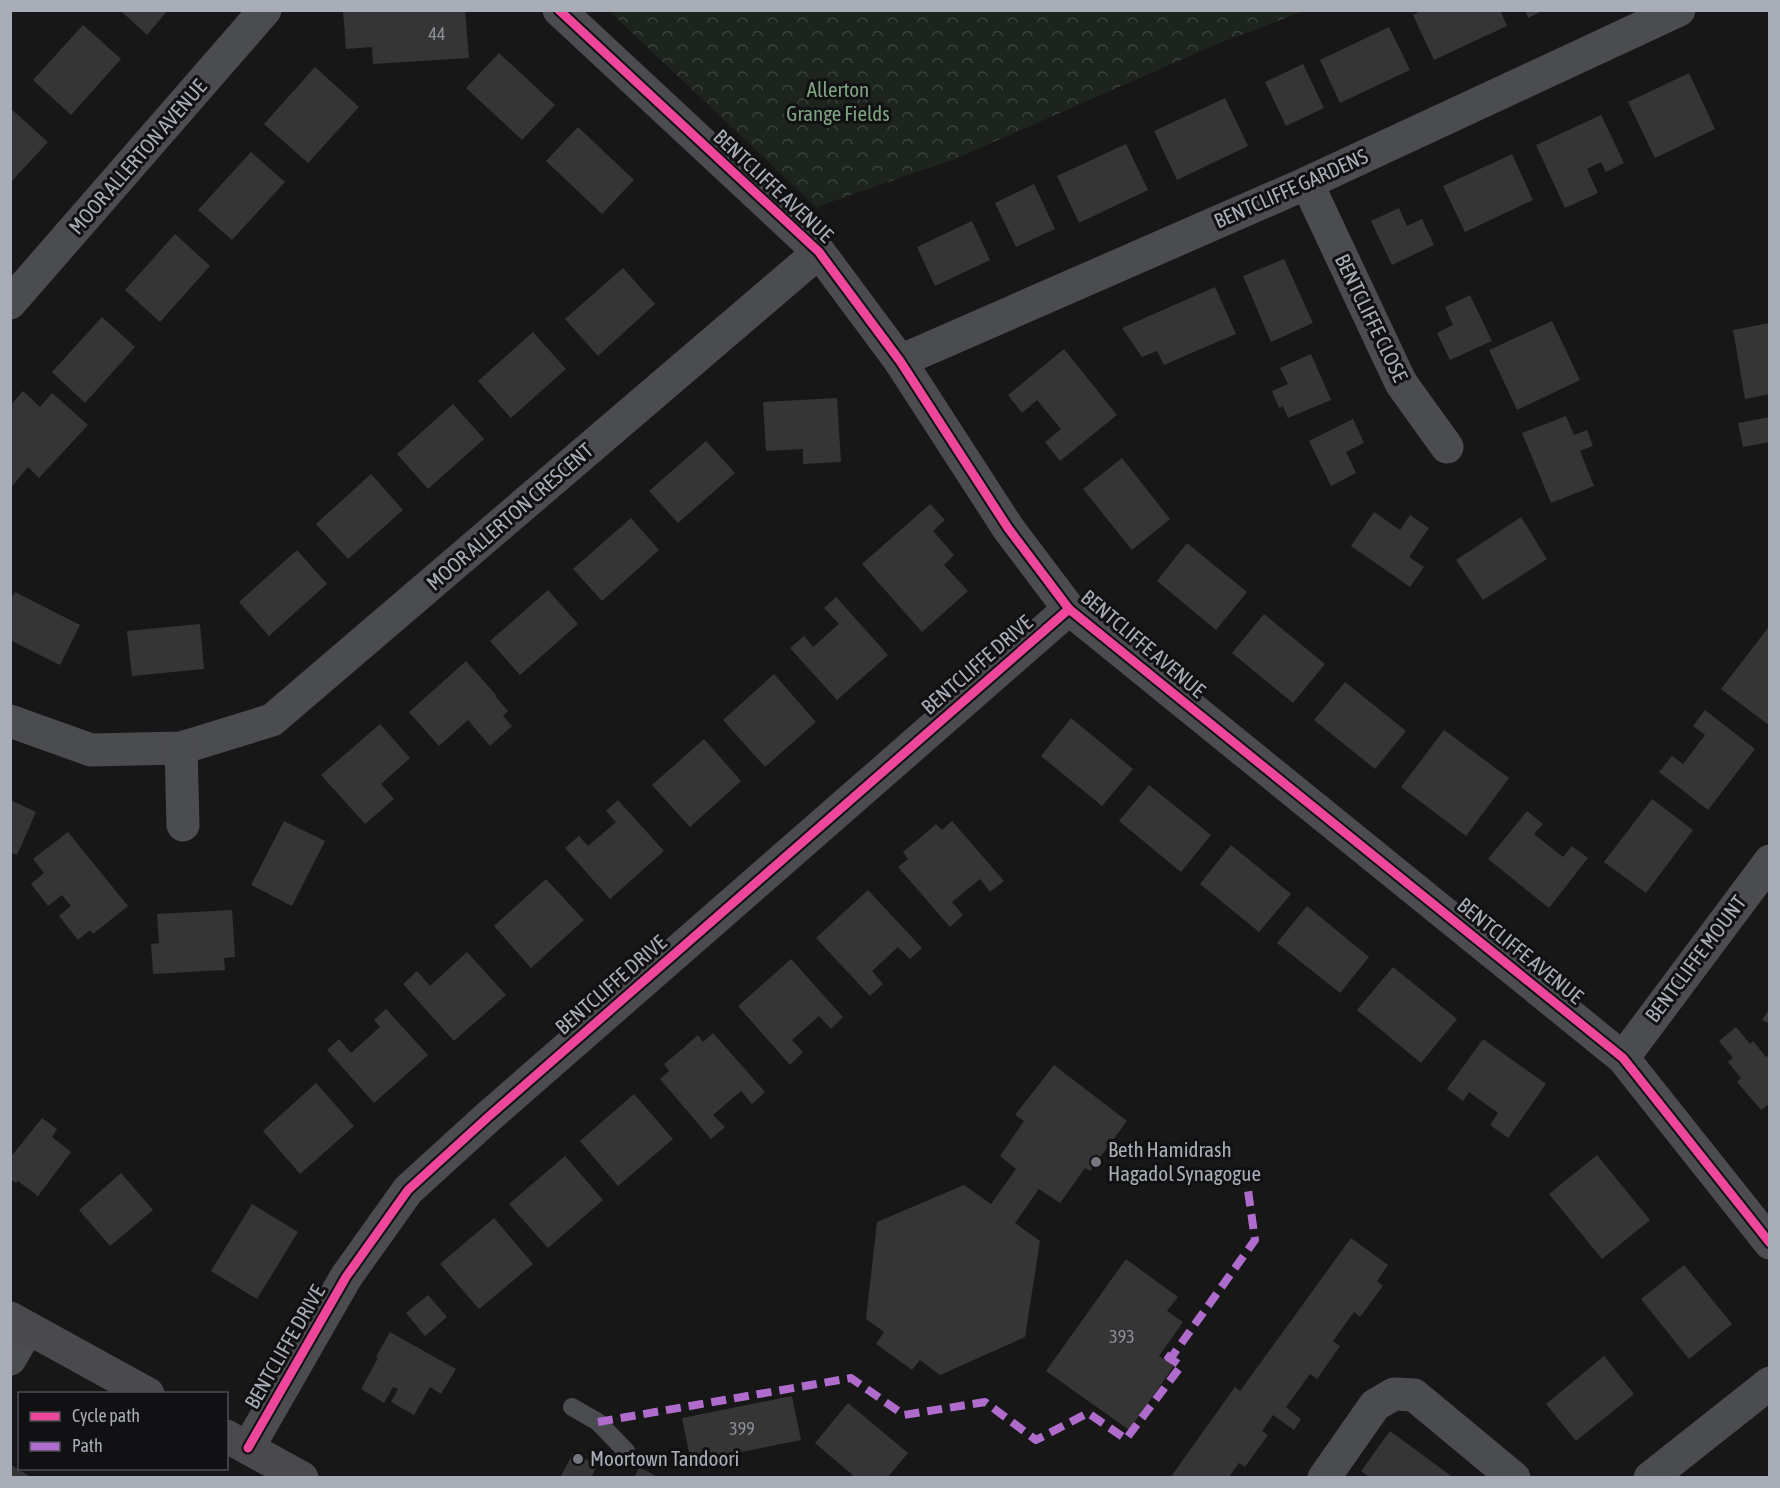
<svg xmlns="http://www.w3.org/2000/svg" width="1780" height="1488" font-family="'Asap Condensed',sans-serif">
	<defs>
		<pattern id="park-crowns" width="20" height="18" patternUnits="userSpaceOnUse" patternTransform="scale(1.5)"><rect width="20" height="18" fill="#1d241e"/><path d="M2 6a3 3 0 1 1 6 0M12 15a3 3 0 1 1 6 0" fill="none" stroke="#3b413d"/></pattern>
	</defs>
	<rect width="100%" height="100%" fill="#171717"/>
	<!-- park -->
	<polygon fill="url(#park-crowns)" points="609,11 1304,11 1217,44 955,159 816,207"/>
	<!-- building -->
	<g fill="#353536">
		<polygon points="120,10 168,10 147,35"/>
		<polygon points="465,10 469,58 373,64 372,47 346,49 343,11"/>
		<polygon points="1423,10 1500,10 1507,26 1434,60 1413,15"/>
		<polygon points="1525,10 1544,10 1528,18"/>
		<polygon points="83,25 121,59 71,115 33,80"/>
		<polygon points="1389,27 1410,70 1340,103 1320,60"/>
		<polygon points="499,53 555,105 522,140 466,88"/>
		<polygon points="1303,64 1324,108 1286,126 1265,82"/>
		<polygon points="315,67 359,107 308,163 264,124"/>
		<polygon points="1689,73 1715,129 1655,158 1628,102"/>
		<polygon points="1225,98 1248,146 1177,180 1154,131"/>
		<polygon points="10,108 48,142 10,183"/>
		<polygon points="1601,115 1624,163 1606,172 1601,162 1587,169 1598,193 1565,208 1536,145"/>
		<polygon points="578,127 634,180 602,214 546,161"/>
		<polygon points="1126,144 1148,190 1079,223 1057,176"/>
		<polygon points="251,152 285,182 232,240 198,210"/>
		<polygon points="1512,154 1533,200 1465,232 1443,186"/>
		<polygon points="1034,184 1055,229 1016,247 995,203"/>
		<polygon points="1399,208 1407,226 1422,219 1434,245 1392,265 1371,221"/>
		<polygon points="972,221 990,260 935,286 917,247"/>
		<polygon points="175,234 210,266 160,322 125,290"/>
		<polygon points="1284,259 1313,323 1271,342 1243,276"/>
		<polygon points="623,268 655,304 598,356 565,319"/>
		<polygon points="1215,287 1236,334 1198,350 1164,365 1157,351 1142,357 1122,328"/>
		<polygon points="1470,295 1492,341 1450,360 1437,333 1453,325 1445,307"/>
		<polygon points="102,317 135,347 85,403 52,372"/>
		<polygon points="1552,321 1580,380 1517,410 1489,350"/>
		<polygon points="1770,323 1770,394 1745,399 1733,330"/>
		<polygon points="533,332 566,369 511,418 478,381"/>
		<polygon points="1064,349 1117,415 1060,461 1045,442 1061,429 1037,400 1022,413 1008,395"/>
		<polygon points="1311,354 1331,400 1288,418 1283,406 1279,408 1272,391 1288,384 1280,368"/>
		<polygon points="23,391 40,407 52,393 88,425 39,478 28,467 13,485 10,483 10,406"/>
		<polygon points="837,398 841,462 803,464 803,449 766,451 763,402"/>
		<polygon points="453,404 484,439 428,489 397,454"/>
		<polygon points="1566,416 1574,435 1587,430 1593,446 1580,451 1594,486 1551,503 1522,433"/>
		<polygon points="1770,417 1770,442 1743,447 1738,423"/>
		<polygon points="1353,419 1364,443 1346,452 1356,473 1331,486 1309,441"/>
		<polygon points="706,441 735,473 678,523 649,491"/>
		<polygon points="1122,458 1170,519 1132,550 1083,489"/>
		<polygon points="371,474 403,510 348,559 316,524"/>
		<polygon points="930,504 945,520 933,531 954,555 944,565 968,591 922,632 862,564"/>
		<polygon points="1374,512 1400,530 1410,515 1429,528 1409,557 1424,567 1410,587 1351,546"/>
		<polygon points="1521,517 1547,559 1483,600 1456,560"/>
		<polygon points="631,518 659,550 602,601 573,569"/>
		<polygon points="1187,543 1247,592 1216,630 1157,581"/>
		<polygon points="297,550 327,584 269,636 239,602"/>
		<polygon points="548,590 578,624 520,675 490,641"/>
		<polygon points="15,592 80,625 60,665 10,640 10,600"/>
		<polygon points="836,597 888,655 837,700 790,648 804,636 813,647 839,624 824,608"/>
		<polygon points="1264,614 1325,664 1293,703 1232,653"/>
		<polygon points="200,624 204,669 132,676 127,631"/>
		<polygon points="1768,628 1770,629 1770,726 1721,689"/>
		<polygon points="466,661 496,695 495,696 508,711 503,716 512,726 490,746 468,720 439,746 409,712"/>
		<polygon points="774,674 816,722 765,767 723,720"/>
		<polygon points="1345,682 1406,731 1375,769 1314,720"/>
		<polygon points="1705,710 1755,749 1708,810 1659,772 1672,756 1683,764 1705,735 1693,726"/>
		<polygon points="1071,718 1133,769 1102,806 1041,756"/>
		<polygon points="380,724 410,758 381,784 394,799 365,824 321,775"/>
		<polygon points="1444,730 1509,778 1466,836 1401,787"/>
		<polygon points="704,739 741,781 690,827 652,785"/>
		<polygon points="1149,785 1211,835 1181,872 1119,821"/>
		<polygon points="1652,799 1693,830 1646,893 1604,862"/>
		<polygon points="10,800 36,812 17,855 10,852"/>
		<polygon points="618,800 664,851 610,899 565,848 579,836 588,846 601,835 616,822 606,811"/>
		<polygon points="1527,811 1543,824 1534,834 1563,857 1572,846 1588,858 1549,908 1488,859"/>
		<polygon points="284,821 325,841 292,906 251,885"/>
		<polygon points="952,821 1004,881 990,892 980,879 952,902 963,915 950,927 898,867 908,859 903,852 920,838 936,824 942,830"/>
		<polygon points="68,832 128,906 93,934 90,930 78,940 59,916 71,906 62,895 48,906 31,884 44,873 33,859"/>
		<polygon points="1231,845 1291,894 1259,932 1200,884"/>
		<polygon points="546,879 584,920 531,968 494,926"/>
		<polygon points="868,890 922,948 910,959 898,947 872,971 883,984 870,996 816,938"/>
		<polygon points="1307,906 1369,957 1340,993 1277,943"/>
		<polygon points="232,910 235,957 224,958 225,970 153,974 151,944 159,943 157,914"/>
		<polygon points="467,952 506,995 454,1041 403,984 417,971 430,986"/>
		<polygon points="791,959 843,1017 831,1029 819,1016 792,1040 803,1052 790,1065 738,1006"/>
		<polygon points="1393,967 1457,1019 1421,1063 1357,1010"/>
		<polygon points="1770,1008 1770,1024 1762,1020"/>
		<polygon points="386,1009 428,1055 374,1103 327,1050 339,1039 351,1053 380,1027 374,1020"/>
		<polygon points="1736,1027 1750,1044 1753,1041 1766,1057 1770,1055 1770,1103 1761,1110 1737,1082 1741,1078 1728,1062 1733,1058 1719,1041"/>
		<polygon points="713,1033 765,1092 752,1104 741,1091 713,1115 725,1127 711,1139 660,1079 669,1071 664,1064 681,1050 698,1035 703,1042"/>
		<polygon points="1483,1039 1546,1084 1508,1138 1490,1125 1498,1113 1469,1092 1463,1101 1447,1089"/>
		<polygon points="1054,1065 1127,1121 1090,1171 1085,1168 1060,1203 1039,1189 1015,1223 1040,1241 1025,1337 940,1375 920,1360 912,1370 876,1344 884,1332 866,1319 877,1222 964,1185 991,1204 1016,1169 1000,1156 1024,1121 1015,1115"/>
		<polygon points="316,1083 354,1126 300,1174 263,1131"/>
		<polygon points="634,1094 673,1139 618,1186 580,1141"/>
		<polygon points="42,1118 57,1129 52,1137 71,1152 38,1196 18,1181 16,1183 10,1179 10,1158"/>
		<polygon points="1597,1155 1650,1220 1602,1259 1549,1194"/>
		<polygon points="565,1156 603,1200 548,1248 509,1204"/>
		<polygon points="121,1173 153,1210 110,1246 79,1210"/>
		<polygon points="252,1204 298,1232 257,1299 211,1271"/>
		<polygon points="494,1218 533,1264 479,1309 440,1264"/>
		<polygon points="1351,1238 1388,1265 1377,1281 1383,1286 1360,1317 1354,1312 1333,1341 1340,1346 1317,1379 1310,1374 1286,1407 1301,1419 1294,1430 1273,1415 1262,1431 1268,1435 1245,1467 1239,1463 1228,1478 1170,1478 1235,1387 1240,1391"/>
		<polygon points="1126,1259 1178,1297 1167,1311 1183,1322 1159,1356 1174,1366 1129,1430 1046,1371"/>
		<polygon points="1684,1265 1732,1324 1689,1359 1641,1299"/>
		<polygon points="428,1295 447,1317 425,1336 406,1313"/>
		<polygon points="390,1332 456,1369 441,1394 430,1387 414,1415 391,1402 398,1389 393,1387 384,1403 361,1389 378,1358 376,1357"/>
		<polygon points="1604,1356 1634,1394 1576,1441 1546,1404"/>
		<polygon points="792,1396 801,1440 691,1462 682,1418"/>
		<polygon points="848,1403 908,1453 887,1478 856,1478 815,1443"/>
		<polygon points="1390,1431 1454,1478 1371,1478 1361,1471"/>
		<polygon points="573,1453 597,1465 591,1478 560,1478"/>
		<polygon points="10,1464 32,1478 10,1478"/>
		<polygon points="639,1467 660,1478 634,1478"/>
	</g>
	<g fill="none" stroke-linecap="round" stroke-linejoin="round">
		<!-- lane -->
		<polyline stroke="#4b4c50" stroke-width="18" points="572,1407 598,1422 626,1451"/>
		<!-- street -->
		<g stroke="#4b4c50" stroke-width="33">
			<polyline points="559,10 819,252 900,361 1008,528 1069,609 1623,1058 1770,1243"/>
			<polyline points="1307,183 1401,383 1447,447"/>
			<polyline points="10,303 265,10"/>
			<polyline points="900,361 1307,183 1679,10"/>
			<polyline points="10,721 91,750 181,748 272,720 819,252"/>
			<polyline points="181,748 183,825"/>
			<polyline points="1623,1058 1770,861"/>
			<polyline points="10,1359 28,1328"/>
			<polyline points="248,1448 346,1277 408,1190 487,1118 1069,609"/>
			<polyline points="1324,1478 1375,1405 1394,1394 1414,1395 1514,1478"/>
			<polyline points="1650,1478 1770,1383"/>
		</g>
		<!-- secondary -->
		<g stroke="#4a4a4e" stroke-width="33">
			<polyline points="10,1318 148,1394"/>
			<polyline points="226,1436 302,1478"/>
		</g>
		<!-- quiet -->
		<g stroke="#b06ccc" stroke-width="8" stroke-dasharray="15 8" stroke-linecap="butt">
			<polyline points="1168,1362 1255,1240 1246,1176"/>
			<polyline points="598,1422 851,1378 904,1415 985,1402 1036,1440 1088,1413 1126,1439 1181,1366 1162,1352"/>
		</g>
		<!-- cycleway casing -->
		<g stroke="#111113" stroke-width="13">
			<g id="cycleway">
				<polyline points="559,10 819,252 900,361 1008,528 1069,609 1623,1058 1770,1243"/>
				<polyline points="248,1448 346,1277 408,1190 487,1118 1069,609"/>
			</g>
		</g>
		<!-- cycleway -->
		<use href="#cycleway" stroke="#ed469a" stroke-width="9"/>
	</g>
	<!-- markers -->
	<g fill="#757880" stroke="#111113" stroke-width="2">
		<circle cx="1096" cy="1162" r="6"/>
		<circle cx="578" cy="1459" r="6"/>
	</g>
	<g text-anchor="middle" stroke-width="6" stroke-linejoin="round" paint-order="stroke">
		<!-- number labels -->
		<g font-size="18" fill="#8b8f98">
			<text x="437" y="40">44</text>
			<text x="1122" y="1343">393</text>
			<text x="742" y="1435">399</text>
		</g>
		<!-- park labels -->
		<g font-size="21" fill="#7fa381" stroke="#111113">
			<text x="838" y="97">Allerton<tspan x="838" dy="24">Grange Fields</tspan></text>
		</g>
		<!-- street labels -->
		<g font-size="21" fill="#a8adb8" stroke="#111113">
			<text transform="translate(138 157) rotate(-49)" y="7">MOOR ALLERTON AVENUE</text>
			<text transform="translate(773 186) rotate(43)" y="7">BENTCLIFFE AVENUE</text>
			<text transform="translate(1291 189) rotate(-24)" y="7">BENTCLIFFE GARDENS</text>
			<text transform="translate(1371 318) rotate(64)" y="7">BENTCLIFFE CLOSE</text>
			<text transform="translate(510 517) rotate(-41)" y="7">MOOR ALLERTON CRESCENT</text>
			<text transform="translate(1143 644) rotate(40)" y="7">BENTCLIFFE AVENUE</text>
			<text transform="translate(977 665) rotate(-41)" y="7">BENTCLIFFE DRIVE</text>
			<text transform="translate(1520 951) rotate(39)" y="7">BENTCLIFFE AVENUE</text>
			<text transform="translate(1696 959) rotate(-53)" y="7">BENTCLIFFE MOUNT</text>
			<text transform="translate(611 985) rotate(-41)" y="7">BENTCLIFFE DRIVE</text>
			<text transform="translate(285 1347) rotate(-60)" y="7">BENTCLIFFE DRIVE</text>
		</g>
		<!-- poi labels -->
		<g font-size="21" fill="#a8adb8" stroke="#111113" text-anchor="start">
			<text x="1108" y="1157">Beth Hamidrash<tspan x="1108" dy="24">Hagadol Synagogue</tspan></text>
			<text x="590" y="1466">Moortown Tandoori</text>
		</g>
	</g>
	<!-- border -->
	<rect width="1780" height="1488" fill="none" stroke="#a8adb8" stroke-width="24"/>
	<!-- legend -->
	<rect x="18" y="1392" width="210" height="78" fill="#111113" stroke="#4d4f55" stroke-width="1.5"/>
	<rect x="30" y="1412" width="30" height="9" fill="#ed469a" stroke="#4d4f55" stroke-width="1.5"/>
	<text x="72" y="1422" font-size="18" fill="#a8adb8">Cycle path</text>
	<rect x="30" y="1442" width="30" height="9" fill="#b06ccc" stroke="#4d4f55" stroke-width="1.5"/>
	<text x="72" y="1452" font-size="18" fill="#a8adb8">Path</text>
</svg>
